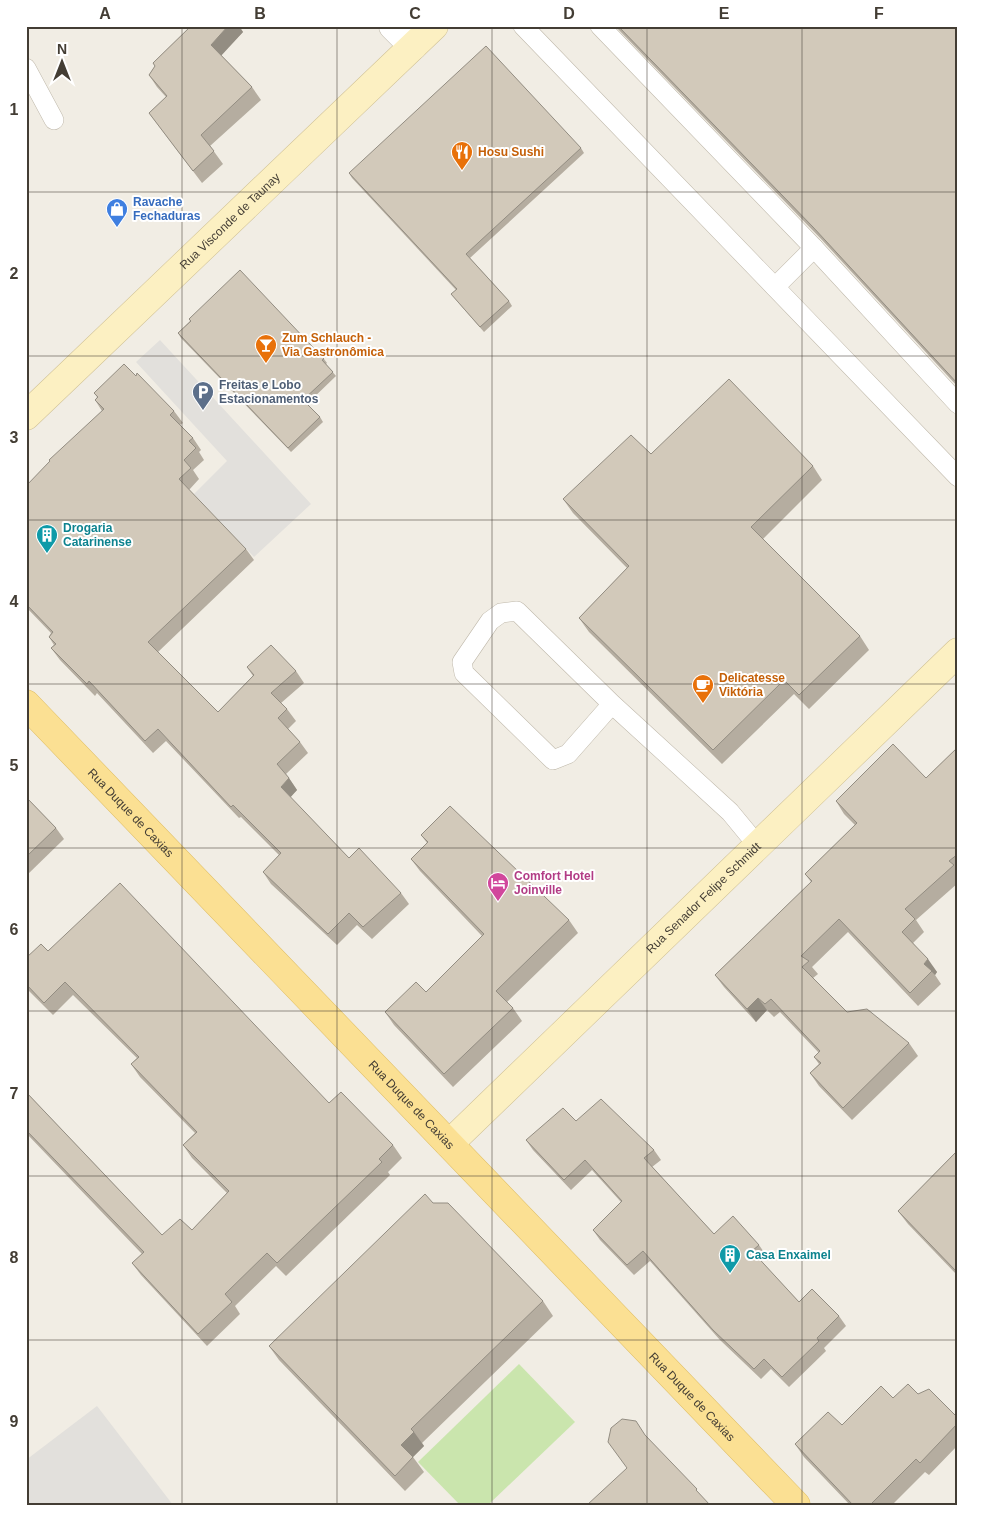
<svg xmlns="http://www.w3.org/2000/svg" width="984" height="1531" font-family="Helvetica,sans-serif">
	<rect width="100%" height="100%" fill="#f1ede4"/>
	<!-- green -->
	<polygon fill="#cae5ad" points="519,1364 575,1422 488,1505 460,1505 418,1462"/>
	<!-- parking -->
	<g fill="#e2e0dc">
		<polygon points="160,340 311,504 254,557 194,494 227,461 136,362"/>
		<polygon points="97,1406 173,1505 26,1505 26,1460"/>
	</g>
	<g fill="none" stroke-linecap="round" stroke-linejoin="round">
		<!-- lane casing -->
		<g stroke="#bfb8aa" stroke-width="20">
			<g id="lane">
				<polyline points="523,26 958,477"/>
				<polyline points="600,26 814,248 958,404"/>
				<polyline points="26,68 54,120"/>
				<polyline points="775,287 814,248"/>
				<polyline points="612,704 568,754 553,760 464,673 462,662 490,621 501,613 517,611 612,704 730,812 758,846"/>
			</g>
		</g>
		<!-- street casing -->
		<g stroke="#bfb8aa" stroke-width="29">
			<polyline id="street" points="393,26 413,46"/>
		</g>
		<!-- secondary casing -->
		<g stroke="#d0c195" stroke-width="29">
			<g id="secondary">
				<path id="s1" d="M 26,416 L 434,26"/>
				<path id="s2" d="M 449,1144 L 958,652"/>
			</g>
		</g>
		<!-- primary casing -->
		<g stroke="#dfbd64" stroke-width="29">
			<g id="primary">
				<path id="s3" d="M 26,704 L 796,1505"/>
			</g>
		</g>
		<!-- lane -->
		<use href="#lane" stroke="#fff" stroke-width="19"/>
		<!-- street -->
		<use href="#street" stroke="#fff" stroke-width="28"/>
		<!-- secondary -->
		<use href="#secondary" stroke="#fcf0c2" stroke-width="28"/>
		<!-- primary -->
		<use href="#primary" stroke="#fbe093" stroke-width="28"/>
	</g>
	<!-- wall -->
	<g fill="#b5ada0">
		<polygon points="191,26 239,26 243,32 221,55 252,87 261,100 210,146 223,164 202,183 149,113 166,97 157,87 149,75 155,66 153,63"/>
		<polygon points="615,26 958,26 958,387 822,240"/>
		<polygon points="581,148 584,153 470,258 509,301 512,306 484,332 451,294 456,290 352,178 349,173"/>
		<polygon points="189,319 324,359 327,363 326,364 336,376 307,404 320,417 323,422 291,452 181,338 178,333 190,321"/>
		<polygon points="136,376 174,411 183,423 180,425 193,438 201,450 199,452 204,460 193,470 199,479 189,490 246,549 254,560 158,652 218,712 253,676 247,667 296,671 304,683 281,703 287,709 296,721 288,729 300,742 308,753 286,774 297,790 290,797 349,858 401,893 409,904 372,939 357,925 337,945 271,884 263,872 279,855 241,817 239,818 166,741 153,753 97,693 95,696 60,660 51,648 54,645 49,637 51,633 26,607 26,486 102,411 95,400 97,397 94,393"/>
		<polygon points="651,454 813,466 822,480 763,539 860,636 869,650 809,709 794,694 722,764 589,632 579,618 627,568 573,513 563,499"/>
		<polygon points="958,747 958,883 916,920 924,932 913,943 937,972 935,975 941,984 918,1006 848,932 812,967 818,974 813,978 847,1012 909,1043 918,1056 852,1120 819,1086 810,1073 819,1064 814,1057 819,1053 780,1012 774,1017 767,1010 756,1022 724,987 715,975 811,882 805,874 855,825 844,814 836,801 926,778"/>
		<polygon points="26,797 56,828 64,839 26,876"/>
		<polygon points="421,835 569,920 578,933 507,1002 513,1008 522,1021 453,1087 394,1025 385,1012 426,992 482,936 420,871 411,859 427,843"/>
		<polygon points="48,951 329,1103 393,1145 402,1158 388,1172 390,1175 286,1276 276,1266 235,1306 240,1314 207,1346 141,1275 132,1263 142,1254 26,1133 26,1092 162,1235 192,1230 227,1193 192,1158 183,1145 195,1133 140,1077 131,1064 137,1058 73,995 53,1015 26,988 26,958"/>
		<polygon points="576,1121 654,1150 661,1160 652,1167 714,1234 759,1245 766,1255 760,1260 799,1302 839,1316 846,1326 824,1348 826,1351 789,1387 771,1369 761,1379 720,1340 650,1261 634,1275 600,1240 593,1230 621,1202 592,1170 571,1190 533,1150 526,1140"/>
		<polygon points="958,1150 958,1276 908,1224 898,1211"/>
		<polygon points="433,1203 543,1301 553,1316 422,1443 424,1446 413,1457 424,1472 405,1491 279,1360 269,1346"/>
		<polygon points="918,1394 958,1418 958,1445 929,1475 925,1472 892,1505 850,1505 804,1457 795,1444 842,1425 893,1398"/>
	</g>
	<!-- shaded-wall -->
	<g fill="#938d82">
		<polygon points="228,26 239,26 243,32 220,57 211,45"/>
		<polygon points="289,778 297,790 289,799 281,787"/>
		<polygon points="928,959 937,972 935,975 924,964"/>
		<polygon points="758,998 767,1010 756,1022 747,1009"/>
		<polygon points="414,1432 424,1446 411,1459 401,1445"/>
	</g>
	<!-- building -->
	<g fill="#d2c9ba" stroke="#938d82">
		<polygon points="191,26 228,26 211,45 252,87 201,135 214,151 193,171 149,113 167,96 149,75 155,66 153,63"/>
		<polygon points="618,26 958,26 958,384 813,227"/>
		<polygon points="486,46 581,148 466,254 509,301 480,327 451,294 457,289 349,173"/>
		<polygon points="240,270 324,359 322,360 333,372 303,400 320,417 288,448 178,333 191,321 189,319"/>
		<polygon points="124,364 136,376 137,373 174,411 170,415 193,438 189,441 196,448 184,460 191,468 179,479 246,549 148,642 218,712 254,675 247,667 271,645 296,671 271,693 287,709 278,718 300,742 277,764 289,778 281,787 349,858 359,848 401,893 363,927 349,913 328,934 263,872 281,853 233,805 231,807 158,729 145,741 89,681 87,684 51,648 56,644 49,637 53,632 26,604 26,486 50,461 49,460 104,409 95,400 98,397 94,393"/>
		<polygon points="729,379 813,466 751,527 860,636 799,695 784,680 713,750 579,618 629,566 563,499 631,435 651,454"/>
		<polygon points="893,744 926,778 958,747 958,854 949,861 954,865 905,909 915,919 902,932 928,959 924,964 932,971 910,993 839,919 801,956 809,961 802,967 847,1012 867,1009 909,1043 843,1108 810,1073 821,1063 814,1057 820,1051 771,999 765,1004 758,998 747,1009 715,975 812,881 805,874 857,823 836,801"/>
		<polygon points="26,797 56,828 26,857"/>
		<polygon points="450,806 569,920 496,991 513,1008 444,1074 385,1012 416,982 426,992 484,934 411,859 428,842 421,835"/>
		<polygon points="120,883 329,1103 341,1092 393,1145 379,1159 382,1162 277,1263 267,1253 225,1294 232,1302 198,1334 132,1263 144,1252 26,1130 26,1092 162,1235 180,1219 192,1230 229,1191 183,1145 197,1132 131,1064 139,1057 65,982 44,1003 26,984 26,958 41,944 48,951"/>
		<polygon points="601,1099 654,1150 644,1158 714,1234 733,1216 759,1245 752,1251 799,1302 812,1289 839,1316 817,1338 819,1341 782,1377 764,1359 754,1369 713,1330 643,1251 627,1265 593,1230 622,1201 585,1160 564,1180 526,1140 563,1108 576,1121"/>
		<polygon points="958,1150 958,1270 956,1271 898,1211"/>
		<polygon points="425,1194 433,1203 448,1203 543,1301 411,1429 414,1432 401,1445 413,1457 395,1476 269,1346"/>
		<polygon points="908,1384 918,1394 929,1389 958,1418 958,1423 920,1463 916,1459 870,1505 853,1505 795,1444 828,1412 842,1425 881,1386 893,1398"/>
		<polygon points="622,1419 636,1421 645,1435 697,1489 696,1490 710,1505 587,1505 627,1468 608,1442 611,1428"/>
	</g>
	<!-- grid -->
	<path fill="none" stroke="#433d34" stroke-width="1" stroke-opacity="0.55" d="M 182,26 L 182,1505M 337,26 L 337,1505M 492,26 L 492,1505M 647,26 L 647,1505M 802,26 L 802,1505M 26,192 L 958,192M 26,356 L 958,356M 26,520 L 958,520M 26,684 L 958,684M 26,848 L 958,848M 26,1011 L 958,1011M 26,1176 L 958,1176M 26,1340 L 958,1340"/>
	<!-- icons -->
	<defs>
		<g id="restaurant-pin" transform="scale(1.125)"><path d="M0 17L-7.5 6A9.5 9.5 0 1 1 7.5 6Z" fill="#e8710a" stroke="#fff"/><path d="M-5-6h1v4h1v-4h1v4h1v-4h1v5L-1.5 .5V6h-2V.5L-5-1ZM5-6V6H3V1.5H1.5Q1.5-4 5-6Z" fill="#fff"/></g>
		<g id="shop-pin" transform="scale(1.125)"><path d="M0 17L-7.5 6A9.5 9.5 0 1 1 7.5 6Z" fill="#3f7fe0" stroke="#fff"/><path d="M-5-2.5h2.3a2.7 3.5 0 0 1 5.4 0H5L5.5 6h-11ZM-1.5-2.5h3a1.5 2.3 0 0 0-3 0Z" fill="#fff"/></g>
		<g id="bar-pin" transform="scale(1.125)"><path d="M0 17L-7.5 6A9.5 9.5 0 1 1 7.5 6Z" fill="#e8710a" stroke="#fff"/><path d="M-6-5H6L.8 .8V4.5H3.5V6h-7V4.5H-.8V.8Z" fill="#fff"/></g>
		<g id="parking-pin" transform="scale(1.125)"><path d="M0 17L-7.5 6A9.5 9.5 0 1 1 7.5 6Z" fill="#5c6f8a" stroke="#fff"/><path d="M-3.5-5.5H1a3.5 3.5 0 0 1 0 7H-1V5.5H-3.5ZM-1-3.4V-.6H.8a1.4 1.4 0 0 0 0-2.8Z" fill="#fff"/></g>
		<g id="building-pin" transform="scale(1.125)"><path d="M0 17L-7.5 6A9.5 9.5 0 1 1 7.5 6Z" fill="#0f9aa8" stroke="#fff"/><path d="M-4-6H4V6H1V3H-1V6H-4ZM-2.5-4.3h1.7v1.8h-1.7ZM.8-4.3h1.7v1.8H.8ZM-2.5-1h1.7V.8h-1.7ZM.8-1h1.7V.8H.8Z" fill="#fff"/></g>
		<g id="cafe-pin" transform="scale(1.125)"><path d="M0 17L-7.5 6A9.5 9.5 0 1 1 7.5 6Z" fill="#e8710a" stroke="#fff"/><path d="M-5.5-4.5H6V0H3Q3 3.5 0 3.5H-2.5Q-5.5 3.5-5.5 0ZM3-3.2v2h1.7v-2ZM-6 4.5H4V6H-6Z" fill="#fff"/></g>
		<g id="hotel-pin" transform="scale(1.125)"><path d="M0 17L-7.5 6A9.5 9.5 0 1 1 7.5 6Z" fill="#d1479c" stroke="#fff"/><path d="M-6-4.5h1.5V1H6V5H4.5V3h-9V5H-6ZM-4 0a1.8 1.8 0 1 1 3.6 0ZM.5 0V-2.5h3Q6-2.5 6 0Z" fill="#fff"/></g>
	</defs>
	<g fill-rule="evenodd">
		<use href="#restaurant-pin" x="462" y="152"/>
		<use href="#shop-pin" x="117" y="209"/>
		<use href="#bar-pin" x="266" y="345"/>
		<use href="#parking-pin" x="203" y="392"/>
		<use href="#building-pin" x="47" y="535"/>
		<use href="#cafe-pin" x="703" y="685"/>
		<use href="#hotel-pin" x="498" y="883"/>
		<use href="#building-pin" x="730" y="1255"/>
	</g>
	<g text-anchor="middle" stroke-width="4" stroke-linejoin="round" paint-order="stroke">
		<!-- food labels -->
		<g font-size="12" font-weight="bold" fill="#c56008" stroke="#fff" text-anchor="start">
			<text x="478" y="156">Hosu Sushi</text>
			<text x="282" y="342">Zum Schlauch -<tspan x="282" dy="14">Via Gastronômica</tspan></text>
			<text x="719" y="682">Delicatesse<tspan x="719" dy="14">Viktória</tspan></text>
		</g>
		<!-- shop labels -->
		<g font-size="12" font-weight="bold" fill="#366cbe" stroke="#fff" text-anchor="start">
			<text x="133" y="206">Ravache<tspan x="133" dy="14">Fechaduras</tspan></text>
		</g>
		<!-- street labels -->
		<g font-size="12" fill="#433d34" stroke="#fff">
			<text dy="4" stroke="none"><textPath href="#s1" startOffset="282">Rua Visconde de Taunay</textPath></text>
			<text dy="4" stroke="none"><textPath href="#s3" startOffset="151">Rua Duque de Caxias</textPath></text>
			<text dy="4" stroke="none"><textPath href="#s2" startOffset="354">Rua Senador Felipe Schmidt</textPath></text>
			<text dy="4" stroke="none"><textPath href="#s3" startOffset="556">Rua Duque de Caxias</textPath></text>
			<text dy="4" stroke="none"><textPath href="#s3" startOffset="961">Rua Duque de Caxias</textPath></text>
		</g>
		<!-- service labels -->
		<g font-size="12" font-weight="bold" fill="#4e5e75" stroke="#fff" text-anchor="start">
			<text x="219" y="389">Freitas e Lobo<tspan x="219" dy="14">Estacionamentos</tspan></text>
		</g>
		<!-- culture labels -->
		<g font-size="12" font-weight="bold" fill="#0d838f" stroke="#fff" text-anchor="start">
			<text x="63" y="532">Drogaria<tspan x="63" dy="14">Catarinense</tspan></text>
			<text x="746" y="1259">Casa Enxaimel</text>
		</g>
		<!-- hotel labels -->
		<g font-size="12" font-weight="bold" fill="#b23c85" stroke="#fff" text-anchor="start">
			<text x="514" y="880">Comfort Hotel<tspan x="514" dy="14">Joinville</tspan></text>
		</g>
	</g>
	<!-- border -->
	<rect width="984" height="1531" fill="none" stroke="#ffffff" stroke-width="55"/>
	<!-- north arrow -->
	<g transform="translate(62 62)" stroke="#ffffff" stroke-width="4" paint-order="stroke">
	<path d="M0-4L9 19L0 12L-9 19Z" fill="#433d34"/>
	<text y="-8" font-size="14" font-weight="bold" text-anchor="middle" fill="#433d34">N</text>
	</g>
	<rect x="28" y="28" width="928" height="1476" fill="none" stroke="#433d34" stroke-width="2"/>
	<g font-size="16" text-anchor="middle" font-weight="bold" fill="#433d34">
		<text x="105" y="19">A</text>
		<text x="260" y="19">B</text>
		<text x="415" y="19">C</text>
		<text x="569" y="19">D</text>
		<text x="724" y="19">E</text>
		<text x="879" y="19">F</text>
		<text x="14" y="115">1</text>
		<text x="14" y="279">2</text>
		<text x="14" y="443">3</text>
		<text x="14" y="607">4</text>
		<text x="14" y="771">5</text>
		<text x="14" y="935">6</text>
		<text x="14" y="1099">7</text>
		<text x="14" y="1263">8</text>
		<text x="14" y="1427">9</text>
	</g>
</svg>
